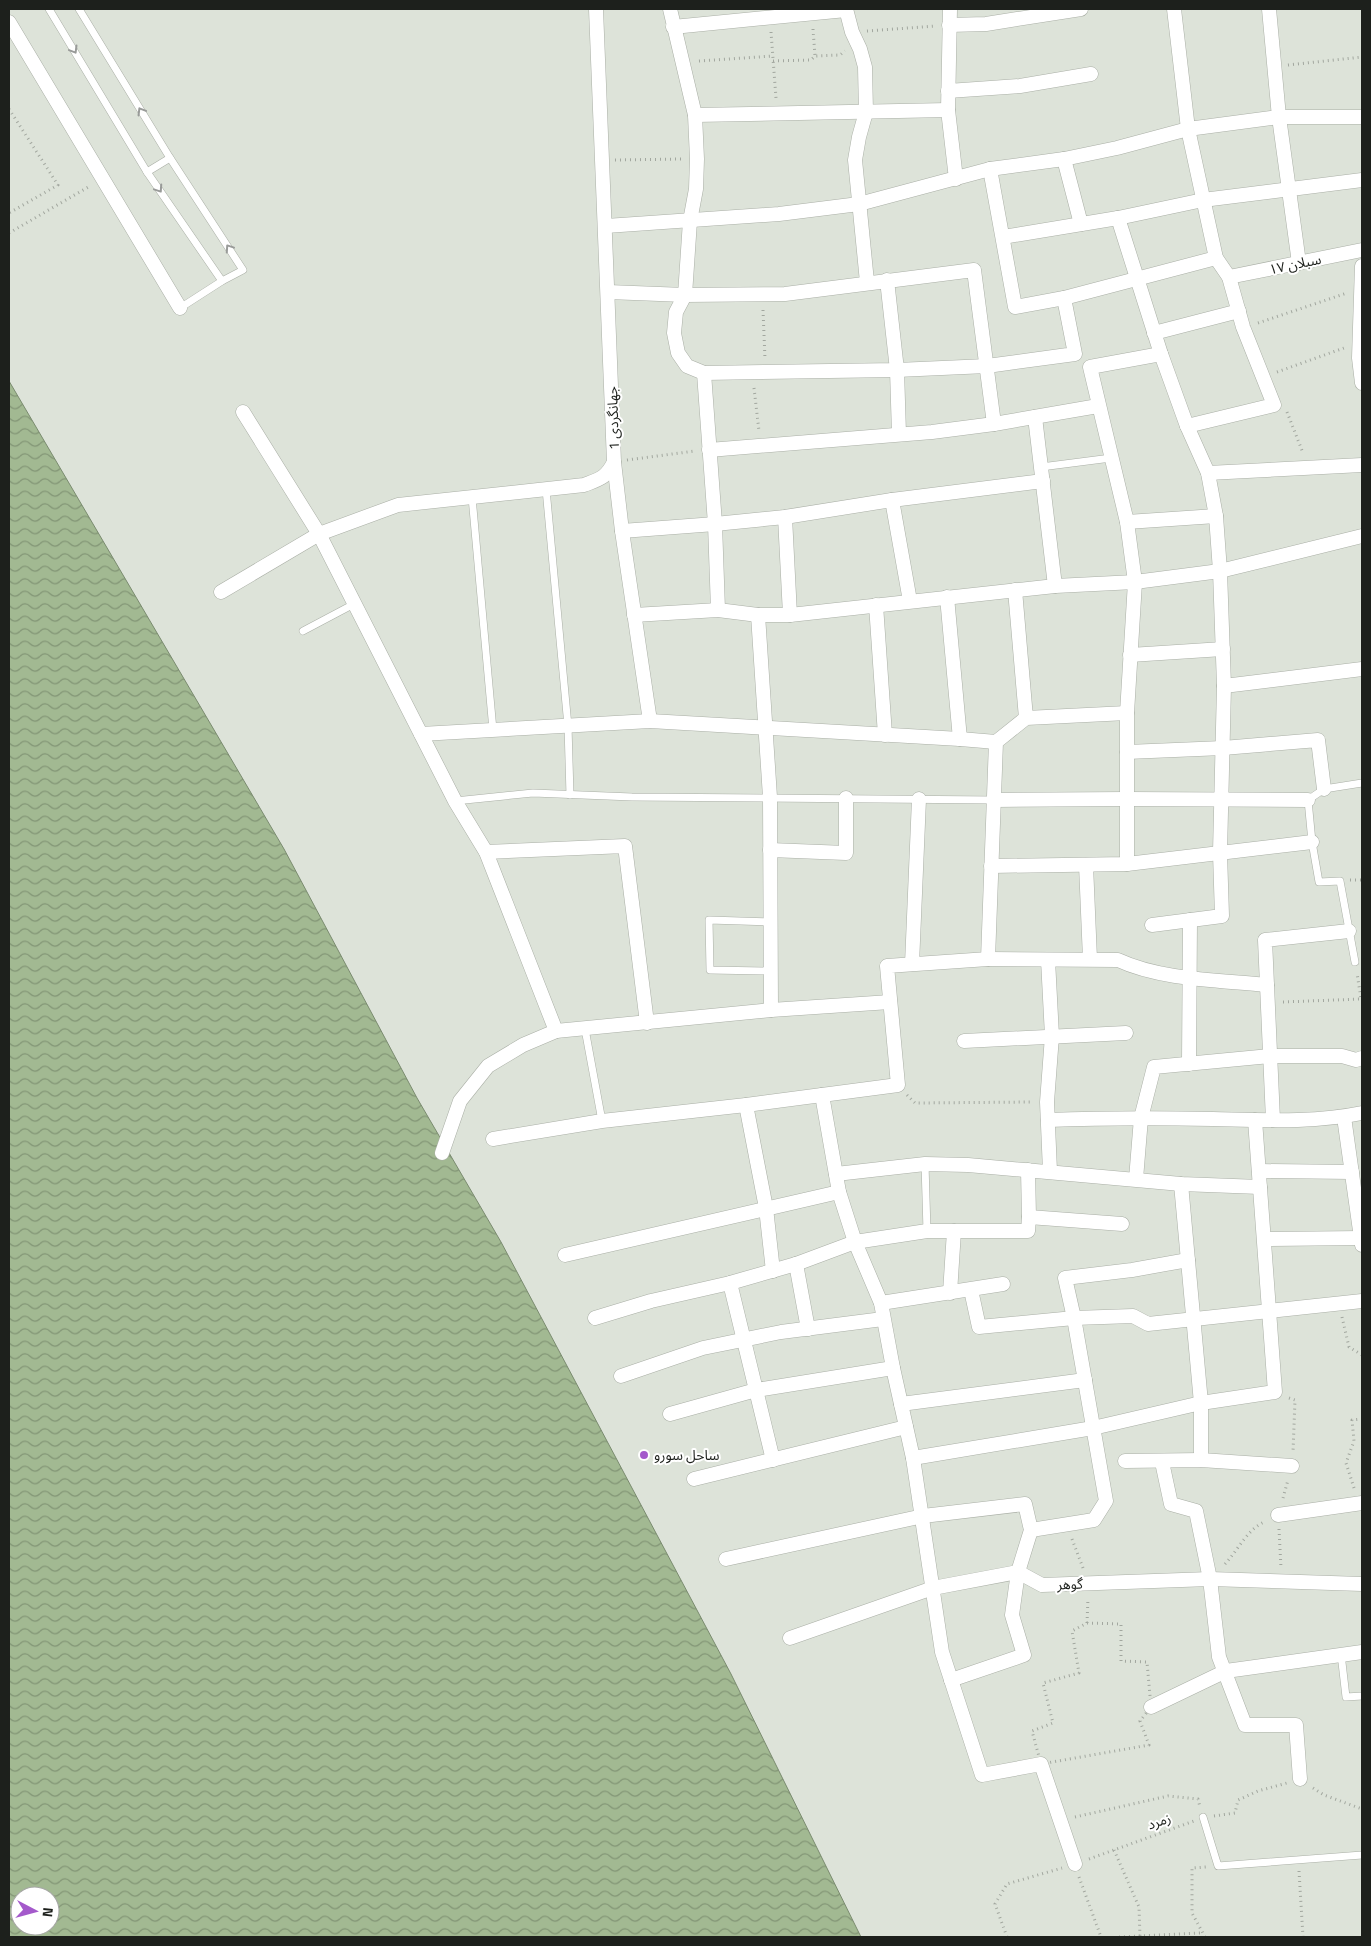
<svg xmlns="http://www.w3.org/2000/svg" width="1371" height="1946" font-family="'Titillium Web','Noto Sans Arabic',sans-serif">
	<defs>
		<pattern id="water-waves" width="16" height="10" patternUnits="userSpaceOnUse" patternTransform="scale(1.25)"><rect width="16" height="10" fill="#a2b992"/><path d="M0 5q4-4 8 0t8 0" fill="none" stroke="#839676"/></pattern>
	</defs>
	<rect width="100%" height="100%" fill="#dde3d9"/>
	<!-- water -->
	<path fill="url(#water-waves)" stroke="#7a8b6f" fill-rule="evenodd" d="M 9,381 L 284,849 L 417,1098 L 501,1242 L 731,1674 L 861,1937 L 9,1937 ZM 20,1896 L 50,1896 L 50,1926 L 20,1926 Z"/>
	<g fill="none" stroke-linecap="round" stroke-linejoin="round">
		<!-- lane casing -->
		<g stroke="#aaafa6" stroke-width="8">
			<g id="lane">
				<polyline points="49,9 147,172 222,281 243,270 170,158 79,9"/>
				<polyline points="147,172 170,158"/>
				<polyline points="180,308 222,281"/>
				<polyline points="1041,467 1111,458"/>
				<polyline points="546,489 568,726 570,795"/>
				<polyline points="472,497 493,730"/>
				<polyline points="303,631 354,604"/>
				<polyline points="455,801 533,793 632,797 994,800"/>
				<polyline points="770,922 709,920 710,970 771,971"/>
				<polyline points="1355,962 1340,881 1319,882 1312,842 1308,800 1324,789 1362,783"/>
				<polyline points="585,1029 602,1121"/>
				<polyline points="925,1164 927,1231"/>
				<polyline points="1341,1654 1346,1697 1362,1696"/>
				<polyline points="1203,1817 1218,1866 1362,1855"/>
			</g>
		</g>
		<!-- street casing -->
		<g stroke="#aaafa6" stroke-width="15">
			<g id="street">
				<polyline points="670,9 695,115 697,159 696,189 690,221 685,295 676,312 674,333 678,353 687,366 704,373 897,370 987,366 1075,354 1064,298"/>
				<polyline points="846,9 852,32 860,49 865,67 866,112 859,137 855,160 867,282"/>
				<polyline points="950,9 948,110 956,179"/>
				<polyline points="1174,9 1188,129 1216,258 1229,277 1243,327 1274,405 1187,426"/>
				<polyline points="1269,9 1279,117 1299,263"/>
				<polyline points="9,22 180,308"/>
				<polyline points="949,25 986,24 1081,9"/>
				<polyline points="673,27 846,10"/>
				<polyline points="948,91 1020,86 1091,74"/>
				<polyline points="695,115 948,110"/>
				<polyline points="1064,159 1081,224"/>
				<polyline points="990,169 1015,307 1064,298 1216,258"/>
				<polyline points="1118,218 1161,354 1187,426 1208,473 1216,516 1220,571 1224,686 1220,853 1222,916 1152,925"/>
				<polyline points="606,226 779,214 859,204 990,169 1064,159 1117,148 1188,129 1279,117 1362,117"/>
				<polyline points="1003,237 1118,218 1203,200 1362,180"/>
				<polyline points="1362,266 1359,358 1362,383"/>
				<polyline points="1229,277 1362,250"/>
				<polyline points="887,280 897,370 899,434"/>
				<polyline points="608,292 685,295 785,294 974,270 994,424"/>
				<polyline points="1154,333 1239,311"/>
				<polyline points="704,373 715,524 718,610"/>
				<polyline points="243,412 319,534 455,801 486,852 556,1031 771,1010 890,1002"/>
				<polyline points="1035,417 1055,586"/>
				<polyline points="709,450 932,432 994,424 1098,406"/>
				<polyline points="614,462 622,531 650,721"/>
				<polyline points="1208,473 1362,465"/>
				<polyline points="892,500 910,601"/>
				<polyline points="785,517 790,615"/>
				<polyline points="1127,522 1216,516"/>
				<polyline points="622,531 715,524 785,517 892,500 1043,481"/>
				<polyline points="1015,590 1026,718"/>
				<path d="M 221,592 L 319,534 L 398,505 L 584,485 C 600,479 606,478 614,462 L 596,9"/>
				<polyline points="947,597 960,739"/>
				<polyline points="876,605 885,735"/>
				<polyline points="634,615 718,610 758,615"/>
				<polyline points="1130,655 1223,649"/>
				<polyline points="1224,686 1362,669"/>
				<polyline points="421,734 650,721 960,739 996,742"/>
				<polyline points="1127,752 1223,748 1318,740 1324,789"/>
				<polyline points="994,800 1127,799 1308,800"/>
				<polyline points="770,850 846,853 846,798"/>
				<polyline points="486,852 625,846 647,1023"/>
				<polyline points="1127,864 1127,713 1135,582 1127,522 1090,367 1161,354"/>
				<polyline points="1086,865 1090,959"/>
				<polyline points="991,866 1127,864 1312,842"/>
				<path d="M 988,959 L 1118,960 C 1161,980 1219,980 1267,985"/>
				<polyline points="1048,960 1052,1036 1047,1102 1050,1171"/>
				<polyline points="912,964 919,799"/>
				<polyline points="771,1010 770,797 758,615 790,615 1055,586 1135,582 1220,571 1362,536"/>
				<polyline points="964,1041 1126,1033"/>
				<polyline points="1189,1064 1190,920"/>
				<polyline points="822,1095 839,1192 855,1242 881,1303 893,1368 913,1458 942,1652 982,1775 1041,1764 1075,1864"/>
				<polyline points="746,1105 766,1208 773,1271"/>
				<polyline points="1344,1117 1362,1245"/>
				<path d="M 1048,1120 C 1103,1118 1158,1118 1213,1119 C 1262,1120 1314,1123 1362,1113"/>
				<polyline points="1273,1120 1265,940 1349,931"/>
				<polyline points="493,1139 602,1121 746,1105 898,1085 887,966 988,959 996,742 1026,718 1127,713"/>
				<polyline points="442,1153 460,1101 488,1066 523,1045 556,1031"/>
				<polyline points="1259,1171 1352,1172"/>
				<polyline points="836,1174 925,1164 968,1165 1181,1184 1260,1187"/>
				<polyline points="1136,1179 1141,1118 1154,1067 1270,1056 1342,1056 1356,1060 1362,1058"/>
				<polyline points="1181,1184 1201,1403 1201,1460"/>
				<polyline points="1029,1217 1122,1224"/>
				<polyline points="1265,1239 1362,1238"/>
				<polyline points="565,1255 839,1192"/>
				<polyline points="796,1264 808,1329"/>
				<polyline points="730,1283 773,1460"/>
				<polyline points="971,1290 979,1327 1074,1318 1133,1316 1148,1324 1362,1301"/>
				<polyline points="950,1293 954,1231"/>
				<polyline points="881,1303 1003,1284"/>
				<polyline points="595,1318 651,1301 730,1283 796,1264 855,1242 927,1231 1028,1231 1029,1217 1028,1170"/>
				<polyline points="621,1376 703,1348 781,1332 883,1319"/>
				<polyline points="901,1404 1085,1380"/>
				<polyline points="670,1414 756,1390 893,1368"/>
				<polyline points="913,1458 1093,1428 1201,1403 1275,1392 1255,1120"/>
				<polyline points="1125,1461 1201,1460 1292,1466"/>
				<polyline points="1162,1462 1171,1504 1196,1511 1210,1579 1219,1657 1245,1725 1296,1725 1300,1779"/>
				<polyline points="694,1479 906,1427"/>
				<polyline points="1278,1515 1362,1503"/>
				<polyline points="1031,1530 1094,1520 1106,1501 1074,1318 1065,1278 1132,1270 1188,1260"/>
				<polyline points="726,1559 923,1516 1025,1504 1031,1530 1018,1572 1012,1615 1024,1655 951,1680"/>
				<polyline points="790,1638 933,1588 1018,1572 1042,1585 1210,1579 1362,1584"/>
				<polyline points="1151,1707 1226,1671 1362,1652"/>
			</g>
		</g>
		<!-- path -->
		<g stroke="#a2a79f" stroke-width="3" stroke-dasharray="1 4" stroke-linecap="butt">
			<polyline points="813,29 815,56"/>
			<polyline points="867,31 936,26"/>
			<polyline points="771,32 776,98"/>
			<polyline points="699,61 773,56"/>
			<polyline points="773,61 811,60 815,56 840,55 845,51"/>
			<polyline points="1288,65 1362,57"/>
			<polyline points="9,109 58,185 9,213"/>
			<polyline points="615,160 682,159"/>
			<polyline points="9,233 90,186"/>
			<polyline points="763,310 765,359"/>
			<polyline points="1258,323 1347,293"/>
			<polyline points="1277,372 1344,348"/>
			<polyline points="754,388 759,431"/>
			<polyline points="1287,412 1303,453"/>
			<polyline points="627,460 695,451"/>
			<polyline points="1350,880 1362,880"/>
			<polyline points="1283,1002 1361,999 1357,973"/>
			<polyline points="907,1095 915,1103 1033,1102"/>
			<polyline points="1342,1317 1349,1347 1362,1355"/>
			<polyline points="1289,1398 1295,1400 1293,1452"/>
			<polyline points="1354,1488 1346,1463 1354,1441 1352,1420 1362,1419"/>
			<polyline points="1283,1498 1288,1480"/>
			<polyline points="1279,1529 1281,1568"/>
			<polyline points="1072,1539 1083,1568"/>
			<path d="M 1225,1564 C 1238,1550 1247,1530 1264,1522"/>
			<polygon points="1087,1623 1121,1624 1121,1661 1147,1662 1151,1707 1140,1721 1149,1745 1041,1764 1032,1731 1053,1723 1043,1683 1079,1673 1072,1631"/>
			<polyline points="1087,1623 1088,1598"/>
			<polyline points="1313,1788 1324,1795 1362,1809"/>
			<polyline points="1214,1816 1235,1813 1238,1800 1258,1791 1287,1783"/>
			<polyline points="1075,1817 1168,1796 1198,1799 1200,1807"/>
			<polyline points="1114,1850 1139,1907 1140,1937"/>
			<polyline points="1089,1859 1194,1821"/>
			<polyline points="1299,1871 1303,1937"/>
			<polyline points="1079,1877 1101,1937"/>
			<polyline points="1007,1937 995,1904 1007,1884 1062,1868"/>
			<polyline points="1119,1937 1201,1933"/>
			<polyline points="1205,1937 1192,1913 1192,1868 1206,1867"/>
		</g>
		<!-- lane -->
		<use href="#lane" stroke="#fff" stroke-width="7"/>
		<!-- street -->
		<use href="#street" stroke="#fff" stroke-width="14"/>
	</g>
	<!-- one-way arrows -->
	<defs><path id="oneway-chevron" d="M-2-3.5L2.5 0L-2 3.5" fill="none" stroke-width="1.6" stroke-linecap="round" stroke-linejoin="round" transform="scale(1.25)"/></defs>
	<g stroke="#999b99">
		<use href="#oneway-chevron" transform="translate(74 50) rotate(59)"/>
		<use href="#oneway-chevron" transform="translate(141 111) rotate(-121)"/>
		<use href="#oneway-chevron" transform="translate(159 189) rotate(56)"/>
		<use href="#oneway-chevron" transform="translate(229 248) rotate(-124)"/>
	</g>
	<!-- markers -->
	<circle fill="#a459cb" stroke="#fff" stroke-width="2" cx="644" cy="1455" r="5"/>
	<g text-anchor="middle" stroke-width="4" stroke-linejoin="round" paint-order="stroke">
		<!-- street labels -->
		<g font-size="14" fill="#1d201c" stroke="#fff">
			<text transform="translate(1295 264) rotate(-12)" y="5">سبلان ۱۷</text>
			<text transform="translate(613 418) rotate(-92)" y="5">جهانگردی 1</text>
			<text transform="translate(1070 1584) rotate(-2)" y="5">گوهر</text>
			<text transform="translate(1159 1821) rotate(-20)" y="5">زمرد</text>
		</g>
		<!-- poi labels -->
		<g font-size="14" fill="#1d201c" stroke="#fff" text-anchor="start">
			<text x="654" y="1460">ساحل سورو</text>
		</g>
	</g>
	<!-- border -->
	<rect width="1371" height="1946" fill="none" stroke="#1d201c" stroke-width="20"/>
	<!-- north arrow -->
	<g transform="translate(35 1911) rotate(96)"><circle r="24" fill="#ffffff" stroke="#a5a6a4"/>
	<path d="M0-4L9 19L0 12L-9 19Z" fill="#a459cb"/>
	<text y="-8" font-size="14" font-weight="bold" text-anchor="middle" fill="#1d201c">N</text>
	</g>
</svg>
